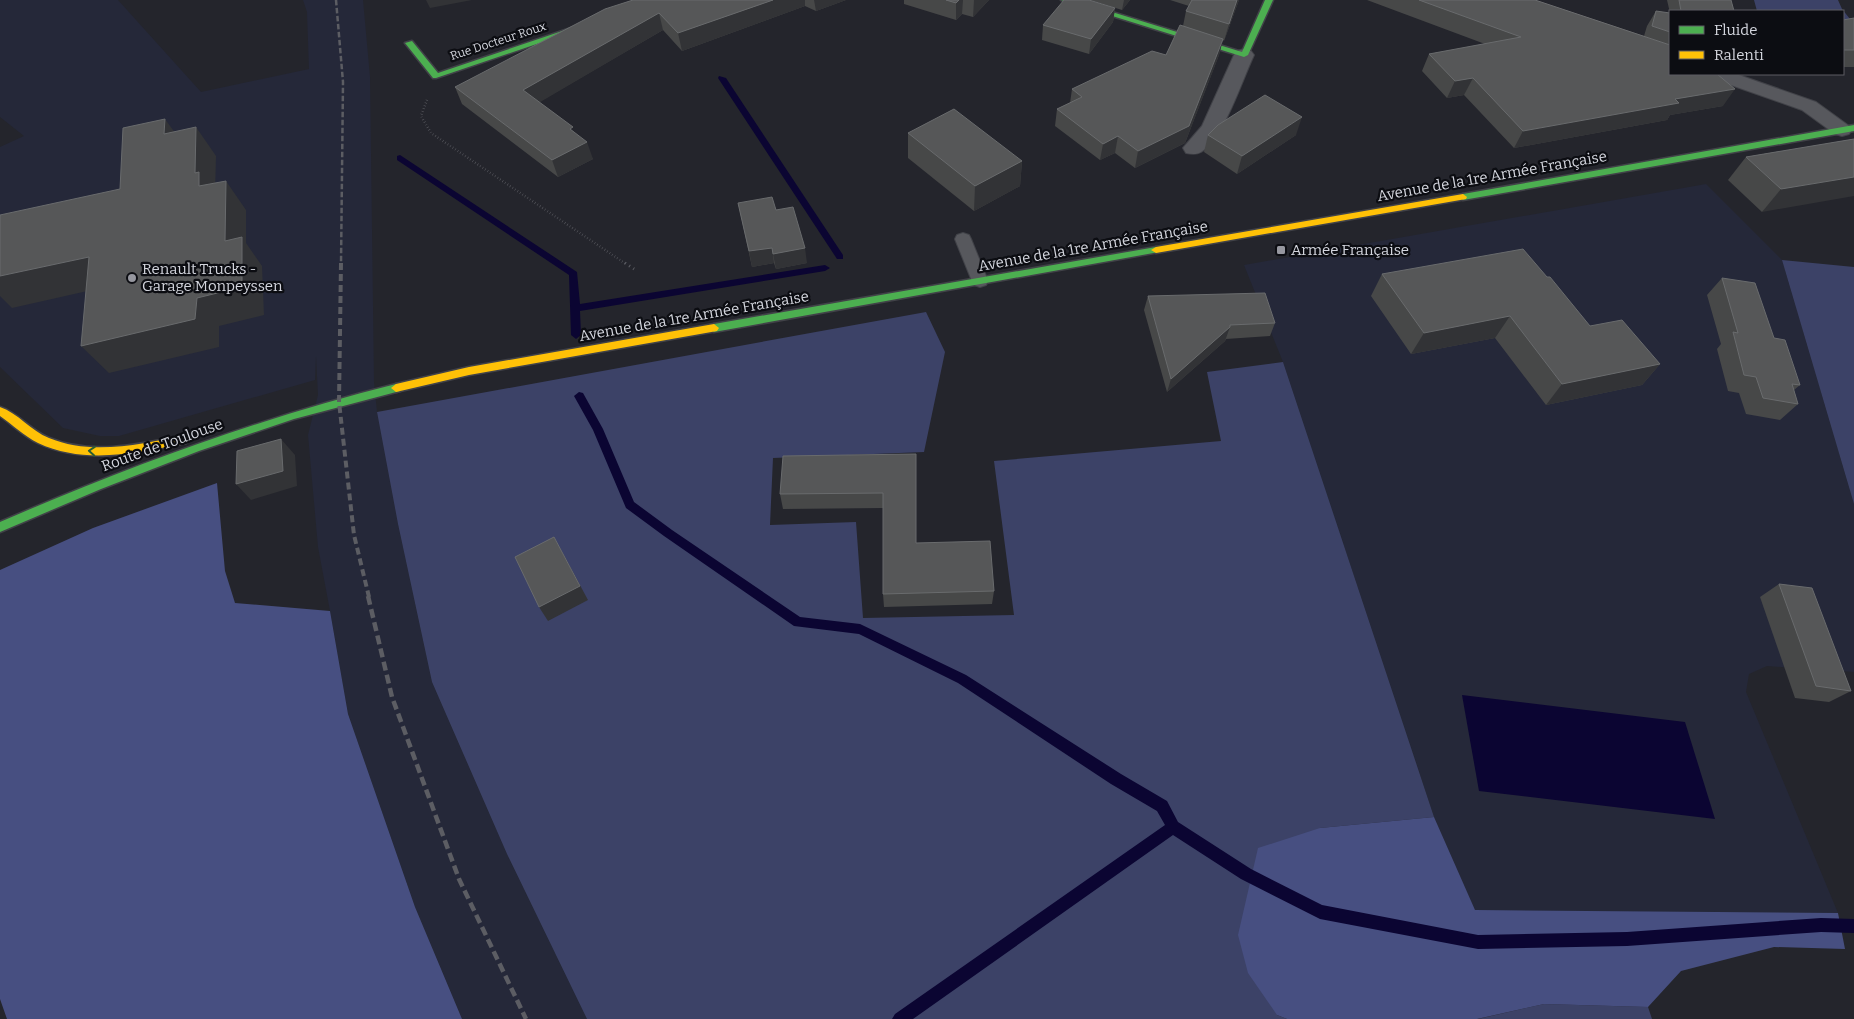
<svg xmlns="http://www.w3.org/2000/svg" width="1854" height="1019" font-family="Bitter,serif">
	<rect width="100%" height="100%" fill="#24252c"/>
	<!-- built -->
	<g fill="#252839">
		<polygon points="0,0 118,0 201,92 309,69 307,12 303,0 363,0 370,77 374,382 377,412 398,524 432,682 507,854 587,1019 462,1019 415,907 348,714 330,611 318,547 308,435 318,395 316,356 315,380 119,436 100,436 63,428 0,367 0,147 24,136 0,117"/>
		<polygon points="1706,184 1782,260 1854,504 1854,672 1767,666 1749,674 1746,692 1838,913 1475,911 1434,817 1283,362 1244,265"/>
	</g>
	<!-- green -->
	<g fill="#3c4267">
		<polygon points="1754,0 1838,0 1842,9 1854,24 1843,28 1843,11 1757,11"/>
		<polygon points="1782,260 1854,267 1854,504"/>
		<polygon points="926,312 945,352 924,452 773,458 770,525 856,522 863,618 1014,615 994,461 1221,441 1207,372 1283,362 1434,817 1320,828 1277,1015 1287,1019 587,1019 507,854 432,682 398,524 377,412"/>
		<polygon points="1544,1004 1648,1007 1652,1019 1478,1019"/>
	</g>
	<!-- forest -->
	<g fill="#474f81">
		<polygon points="217,483 225,571 235,603 330,611 348,714 415,907 462,1019 7,1019 0,999 0,570 93,528"/>
		<polygon points="1434,817 1475,910 1838,913 1845,949 1774,947 1681,971 1648,1007 1544,1004 1477,1019 1287,1019 1277,1015 1248,973 1238,935 1258,848 1320,828"/>
	</g>
	<!-- water -->
	<polygon fill="#0b0532" points="1462,695 1685,722 1715,819 1479,791"/>
	<g fill="none" stroke-linecap="round" stroke-linejoin="round">
		<!-- stream -->
		<g fill="#0b0532" fill-rule="evenodd">
			<polygon points="719,76 726,78 843,255 843,259 837,259 718,78"/>
			<polygon points="400,155 577,272 580,304 825,265 830,268 825,271 580,311 581,335 576,339 571,335 569,275 397,160 397,156"/>
			<polygon points="579,392 583,393 603,429 634,502 672,530 800,617 860,624 966,675 1121,774 1167,801 1178,822 1251,869 1322,905 1478,935 1627,932 1821,918 1854,919 1854,933 1821,932 1627,946 1478,949 1320,919 1241,879 1173,835 913,1019 892,1019 895,1014 1165,825 1157,811 1111,784 958,683 859,634 794,626 664,536 626,508 593,430 574,396"/>
		</g>
		<!-- lane casing -->
		<g stroke="#414248" stroke-width="2">
			<polygon id="lane" points="963,233 969,235 971,239 988,281 986,285 980,287 974,285 972,281 955,239 957,235"/>
		</g>
		<!-- street casing -->
		<g stroke="#414248" stroke-width="2">
			<g id="street">
				<path d="M 1244,49 L 1251,51 L 1254,55 C 1242,80 1224,138 1201,152 C 1196,155 1191,154 1186,153 L 1183,148 L 1202,126 L 1234,55 L 1237,51 Z"/>
				<polygon points="1708,74 1736,74 1816,102 1849,126 1852,130 1849,134 1842,136 1835,134 1802,110 1711,78"/>
			</g>
		</g>
		<!-- fast casing -->
		<g stroke="#414248" stroke-width="3">
			<g id="fast">
				<polygon points="1061,0 1073,0 1242,52 1265,0 1273,0 1248,55 1244,57"/>
				<polygon points="580,25 587,27 436,78 433,78 405,43 412,41 438,73"/>
				<polygon points="1854,125 1854,131 1463,200 1459,197 1463,194"/>
				<polygon points="1156,247 1159,248 1159,252 714,332 709,328 714,324"/>
				<path d="M 396,384 L 401,388 L 400,391 L 294,419 L 199,451 L 101,489 L 0,532 L 0,522 C 129,466 260,418 396,384 Z"/>
			</g>
		</g>
		<!-- slow casing -->
		<g stroke="#414248" stroke-width="3">
			<g id="slow">
				<polygon points="1463,194 1467,197 1466,199 1156,253 1151,250 1156,247"/>
				<polygon points="714,324 719,328 717,331 469,375 396,392 391,388 396,384 469,367"/>
				<path d="M 0,407 C 18,413 31,431 49,438 C 92,456 142,444 186,435 L 191,439 L 186,443 C 137,453 85,465 38,443 C 24,436 13,425 0,416 Z"/>
			</g>
		</g>
		<!-- path-far1 -->
		<polyline stroke="#606167" stroke-width="2.5" stroke-dasharray="0.5 2.5" stroke-linecap="butt" points="427,100 421,116 431,133 626,264"/>
		<!-- path -->
		<polyline stroke="#606167" stroke-width="3" stroke-dasharray="1 4" stroke-linecap="butt" points="625,263 634,269"/>
		<!-- lane -->
		<use href="#lane" fill="#57585d" fill-rule="evenodd"/>
		<!-- street -->
		<use href="#street" fill="#57585d" fill-rule="evenodd"/>
		<!-- fast -->
		<use href="#fast" fill="#4caf50" fill-rule="evenodd"/>
		<!-- slow -->
		<use href="#slow" fill="#ffc107" fill-rule="evenodd"/>
		<!-- rail-far2 -->
		<polyline stroke="#5c5d63" stroke-width="2.5" stroke-dasharray="5.5 2.5" stroke-linecap="butt" points="336,0 343,82 341,264"/>
		<!-- rail-far1 -->
		<polyline stroke="#5c5d63" stroke-width="4" stroke-dasharray="7 4" stroke-linecap="butt" points="341,263 339,402 354,535 369,597"/>
		<!-- rail -->
		<polyline stroke="#5c5d63" stroke-width="4.5" stroke-dasharray="9 4.5" stroke-linecap="butt" points="368,596 392,697 459,879 526,1019"/>
	</g>
	<!-- wall -->
	<g fill="#474848">
		<polygon points="633,0 846,0 816,11 805,6 682,51 663,30 539,102 574,132 593,159 558,177 462,104 455,87"/>
		<polygon points="904,0 989,0 973,17 962,14 956,20 904,4"/>
		<polygon points="1090,0 1130,0 1122,10"/>
		<polygon points="1170,0 1239,0 1224,41 1223,40 1219,55 1185,143 1135,168 1115,153 1100,160 1055,126 1057,109 1070,103 1072,89 1166,55 1183,26 1186,11 1189,6"/>
		<polygon points="1367,0 1535,0 1644,36 1647,26 1656,11 1670,13 1667,0 1731,0 1734,11 1670,11 1670,74 1723,106 1670,115 1667,120 1514,148 1464,95 1447,98 1422,71 1429,54 1485,44"/>
		<polygon points="1115,8 1113,22 1089,54 1042,40 1043,25"/>
		<polygon points="1854,18 1854,67 1843,67 1843,20"/>
		<polygon points="908,133 1022,161 1020,186 974,211 908,158"/>
		<polygon points="1208,135 1296,135 1237,174 1204,152"/>
		<polygon points="1854,139 1762,212 1728,180 1746,157"/>
		<polygon points="738,203 776,210 807,263 776,269 774,263 752,267"/>
		<polygon points="1382,274 1590,326 1660,364 1642,385 1546,405 1495,338 1411,354 1371,296"/>
		<polygon points="1722,278 1774,338 1800,385 1794,390 1798,404 1780,420 1746,414 1739,393 1728,391 1717,349 1721,344 1707,295"/>
		<polygon points="1148,296 1275,323 1270,336 1226,339 1225,341 1167,392 1144,310"/>
		<polygon points="916,454 916,543 994,591 992,604 884,607 883,594 883,508 783,509 780,494"/>
		<polygon points="1779,584 1851,691 1829,702 1795,698 1760,597"/>
	</g>
	<!-- shaded-wall -->
	<g fill="#323336">
		<polygon points="426,0 472,0 430,8"/>
		<polygon points="773,0 805,0 805,6 682,51 678,33"/>
		<polygon points="814,0 846,0 816,11"/>
		<polygon points="959,0 963,0 962,14 956,20 956,3"/>
		<polygon points="974,0 989,0 973,17"/>
		<polygon points="1124,0 1130,0 1122,10"/>
		<polygon points="1237,0 1239,0 1224,41 1229,24"/>
		<polygon points="1115,8 1113,22 1089,54 1091,39"/>
		<polygon points="659,13 663,30 530,108 523,90"/>
		<polygon points="1223,39 1219,55 1185,143 1135,168 1138,151"/>
		<polygon points="1473,78 1464,95 1447,98 1455,81"/>
		<polygon points="1735,89 1723,106 1670,115 1667,120 1514,148 1523,131 1675,99"/>
		<polygon points="1302,117 1296,135 1237,174 1242,156"/>
		<polygon points="165,119 186,148 164,134"/>
		<polygon points="196,127 216,156 215,194 199,186 195,173"/>
		<polygon points="1118,136 1115,153 1100,160 1103,144"/>
		<polygon points="587,142 593,159 558,177 552,160"/>
		<polygon points="1022,161 1020,186 974,211 975,186"/>
		<polygon points="1854,177 1854,196 1762,212 1781,189"/>
		<polygon points="226,181 246,210 246,243 262,266 264,315 219,326 219,347 109,373 81,346 197,298 225,241"/>
		<polygon points="772,248 774,263 752,267 749,251"/>
		<polygon points="805,248 807,263 776,269 773,254"/>
		<polygon points="89,257 114,285 12,308 0,296 0,276"/>
		<polygon points="1510,316 1495,338 1411,354 1424,333"/>
		<polygon points="1230,327 1225,341 1167,392 1171,379"/>
		<polygon points="1660,364 1642,385 1546,405 1562,384"/>
		<polygon points="281,439 295,455 297,486 251,500 236,484"/>
		<polygon points="554,537 588,600 548,621 539,607"/>
	</g>
	<!-- building -->
	<g fill="#565758" stroke="#696b6d">
		<polygon points="633,0 773,0 678,33 659,13 523,90 573,127 570,129 587,142 552,160 455,87 605,9"/>
		<polygon points="946,0 959,0 956,3"/>
		<polygon points="1064,0 1089,0 1115,8 1091,39 1043,25"/>
		<polygon points="1192,0 1237,0 1229,24 1186,11"/>
		<polygon points="1419,0 1535,0 1670,45 1670,74 1717,74 1735,89 1675,99 1679,103 1523,131 1473,78 1455,81 1429,54 1521,37"/>
		<polygon points="1679,0 1731,0 1734,11 1681,11"/>
		<polygon points="1656,11 1670,13 1670,32 1652,26"/>
		<polygon points="1854,18 1854,50 1843,50 1843,20"/>
		<polygon points="1180,25 1223,39 1189,126 1138,151 1118,136 1103,144 1057,109 1082,97 1072,89 1152,51 1166,55"/>
		<polygon points="1265,95 1302,117 1242,156 1208,135 1218,125"/>
		<polygon points="954,109 1022,161 975,186 908,133"/>
		<polygon points="165,119 164,134 196,127 195,173 199,172 199,186 226,181 225,241 242,237 242,287 197,298 195,319 81,346 89,257 0,276 0,215 120,189 123,128"/>
		<polygon points="1854,139 1854,177 1781,189 1746,157"/>
		<polygon points="772,197 776,210 793,207 805,248 773,254 772,248 749,251 738,203"/>
		<polygon points="1523,249 1547,277 1550,277 1590,326 1622,320 1660,364 1562,384 1510,316 1424,333 1382,274"/>
		<polygon points="1722,278 1755,283 1774,338 1785,340 1800,385 1792,384 1798,404 1763,398 1756,377 1744,375 1733,332 1738,333"/>
		<polygon points="1265,293 1275,323 1230,325 1230,327 1171,379 1148,296"/>
		<polygon points="281,439 283,471 236,484 237,451"/>
		<polygon points="916,454 916,543 990,541 994,591 883,594 883,493 780,494 783,456"/>
		<polygon points="554,537 580,586 539,607 515,557"/>
		<polygon points="1779,584 1812,588 1851,691 1816,686"/>
	</g>
	<!-- one-way arrows -->
	<defs><path id="oneway-chevron" d="M-2-3.5L2.5 0L-2 3.5" fill="none" stroke-width="1.6" stroke-linecap="round" stroke-linejoin="round" transform="scale(1.25)"/></defs>
	<use stroke="#2c5e31" href="#oneway-chevron" transform="translate(92 451) rotate(-176)"/>
	<!-- markers -->
	<g fill="#96979f" stroke="#0c0d12" stroke-width="2">
		<rect x="1276" y="245" width="10" height="10" rx="2.5"/>
		<circle cx="132" cy="278" r="5"/>
	</g>
	<g text-anchor="middle" stroke-width="4.5" stroke-linejoin="round" paint-order="stroke">
		<!-- far-street labels -->
		<g font-size="12" fill="#d3d5dd" stroke="#0c0d12">
			<text transform="translate(498 41) rotate(-18)" y="4">Rue Docteur Roux</text>
		</g>
		<!-- street labels -->
		<g font-size="15" fill="#d3d5dd" stroke="#0c0d12">
			<text transform="translate(1492 176) rotate(-10)" y="5">Avenue de la 1re Armée Française</text>
			<text transform="translate(1093 246) rotate(-10)" y="5">Avenue de la 1re Armée Française</text>
			<text transform="translate(694 316) rotate(-10)" y="5">Avenue de la 1re Armée Française</text>
			<text transform="translate(162 445) rotate(-20)" y="5">Route de Toulouse</text>
		</g>
		<!-- poi labels -->
		<g font-size="15" fill="#d3d5dd" stroke="#0c0d12" text-anchor="start">
			<text x="1291" y="255">Armée Française</text>
			<text x="142" y="274">Renault Trucks -<tspan x="142" dy="17">Garage Monpeyssen</tspan></text>
		</g>
	</g>
	<!-- legend -->
	<rect x="1669" y="10" width="175" height="65" fill="#0c0d12" stroke="#5c5d63"/>
	<rect x="1679" y="26" width="25" height="8" fill="#4caf50" stroke="#5c5d63"/>
	<text x="1714" y="35" font-size="15" fill="#d3d5dd">Fluide</text>
	<rect x="1679" y="51" width="25" height="8" fill="#ffc107" stroke="#5c5d63"/>
	<text x="1714" y="60" font-size="15" fill="#d3d5dd">Ralenti</text>
</svg>
